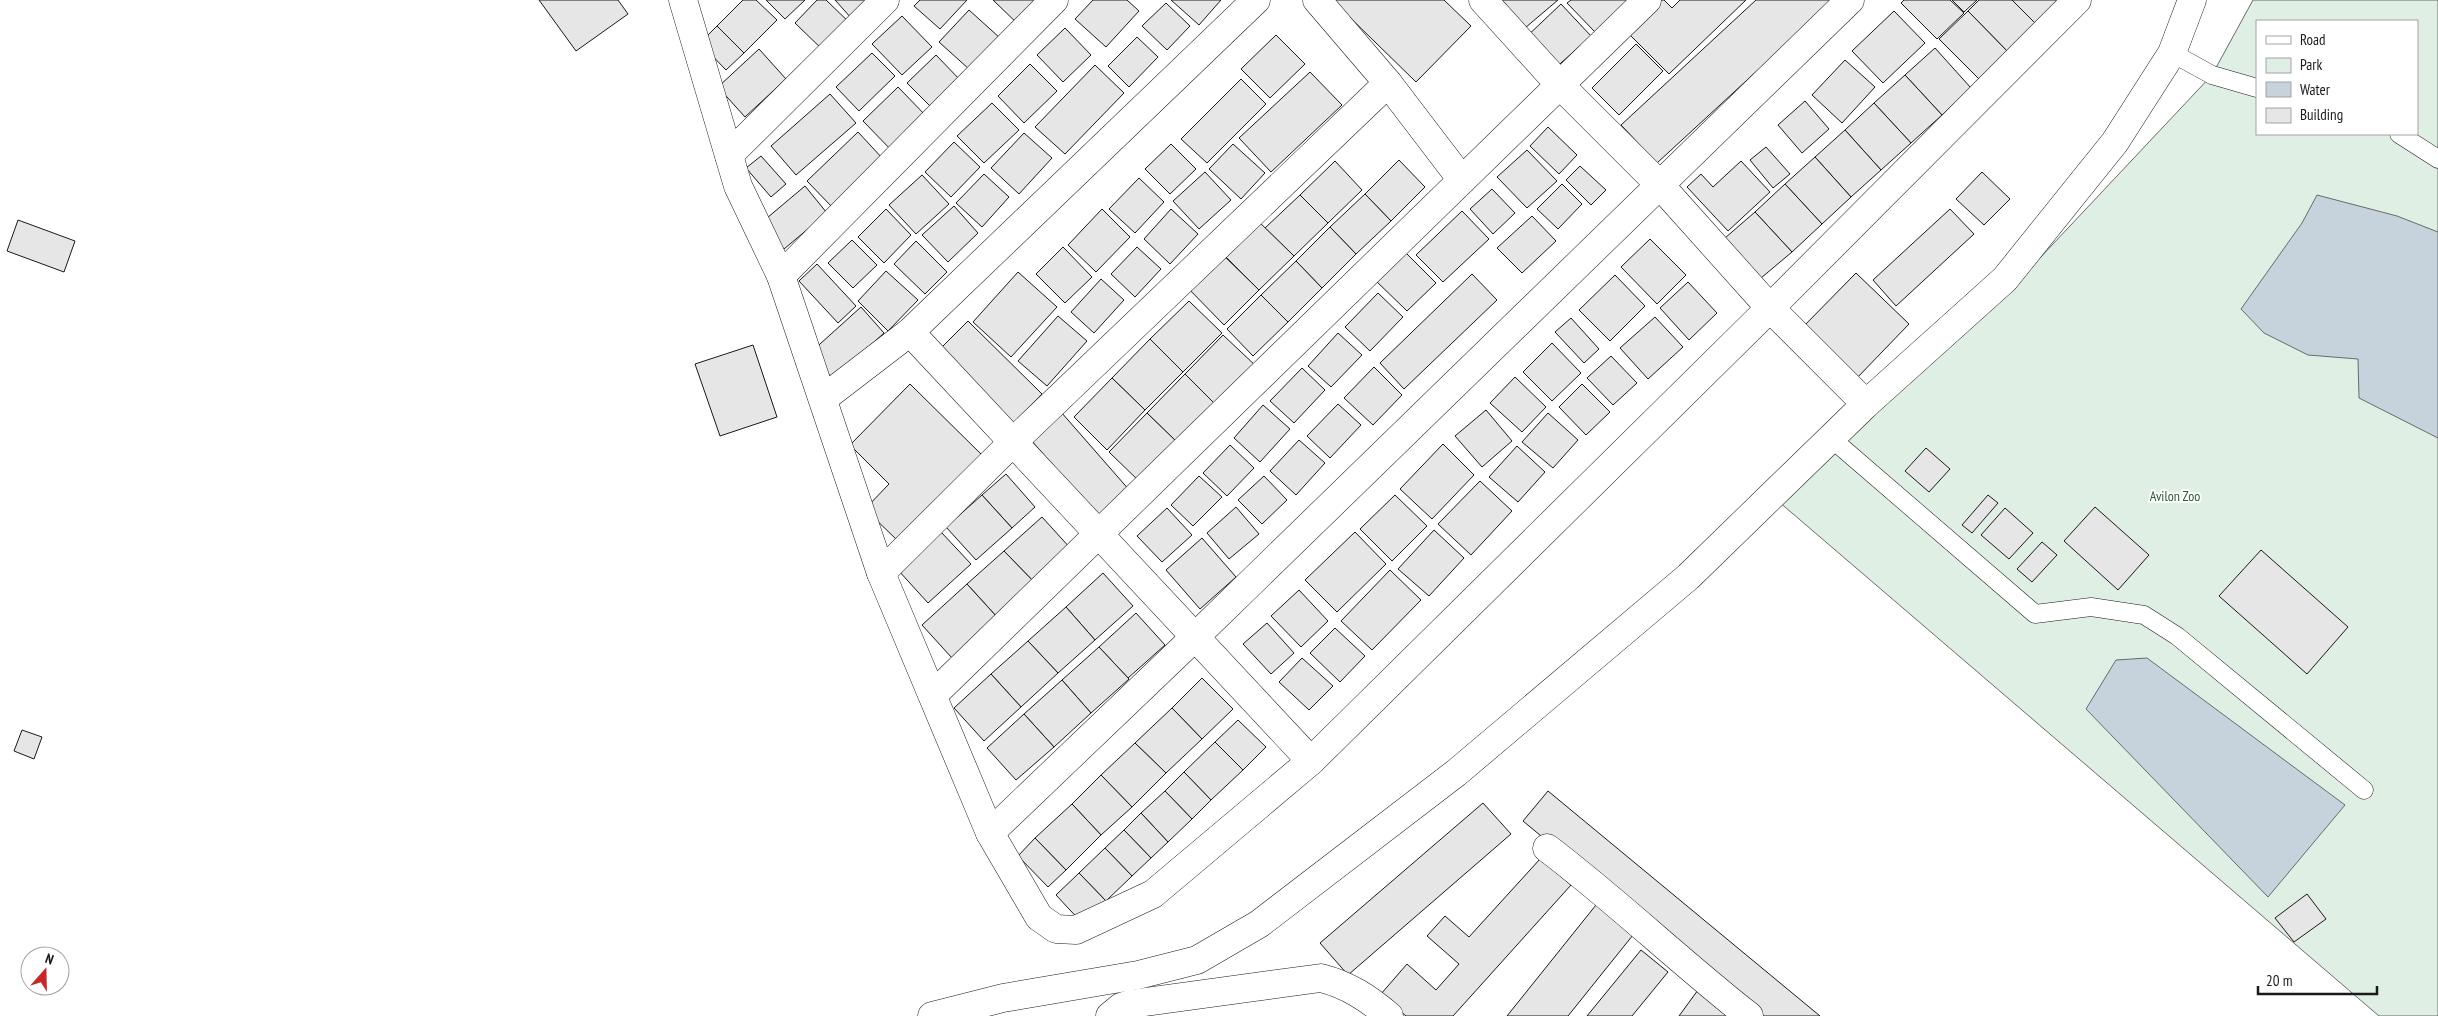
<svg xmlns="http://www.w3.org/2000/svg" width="2438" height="1016" font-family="'PT Sans Narrow',sans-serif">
	<rect width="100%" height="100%" fill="#fff"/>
	<!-- green -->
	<path fill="#e0efe3" stroke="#6a6a6a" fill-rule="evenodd" d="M 2253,0 L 2438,0 L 2438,1016 L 2379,1016 L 1778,501 L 2006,294 L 2212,75 ZM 2257,21 L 2417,21 L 2417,134 L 2257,134 Z"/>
	<!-- water -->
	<g fill="#c6d2dc" stroke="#6a6a6a">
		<polygon points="2317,195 2397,216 2438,232 2438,438 2359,398 2358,359 2308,355 2264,333 2241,309 2302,223"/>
		<polygon points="2147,658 2345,805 2268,897 2086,709 2116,660"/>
	</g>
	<!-- building -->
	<g fill="#e6e6e6" stroke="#1a1a1a">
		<polygon points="539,0 618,0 628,14 576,51"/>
		<polygon points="743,0 756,0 777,20 744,53 717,26"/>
		<polygon points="766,0 805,0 785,19"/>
		<polygon points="817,0 826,0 853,26 827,54 795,23"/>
		<polygon points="835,0 875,0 853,20"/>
		<polygon points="920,0 967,0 940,29 914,6"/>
		<polygon points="993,0 1049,0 1022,28"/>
		<polygon points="1093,0 1127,0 1139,11 1106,47 1075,19"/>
		<polygon points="1171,0 1221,0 1199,25"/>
		<polygon points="1332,0 1444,0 1471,26 1416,82"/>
		<polygon points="1502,0 1558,0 1525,28"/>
		<polygon points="1571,0 1628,0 1595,32 1567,3"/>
		<polygon points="1656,0 1664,0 1672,8 1680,0 1746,0 1669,74 1625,30"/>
		<polygon points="1756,0 1834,0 1657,163 1621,125"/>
		<polygon points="1904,0 1950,0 1964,13 1937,39 1901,3"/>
		<polygon points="1952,0 1977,0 1964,12"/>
		<polygon points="1979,0 2012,0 2037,25 2009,53 1968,11"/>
		<polygon points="2012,0 2063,0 2037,25"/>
		<polygon points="1166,3 1190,26 1167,50 1142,26"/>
		<polygon points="1561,4 1591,36 1552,71 1523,40"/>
		<polygon points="969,10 1000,38 970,70 939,42"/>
		<polygon points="1894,11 1925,43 1883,83 1852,51"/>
		<polygon points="1968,11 2009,53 1980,80 1939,39"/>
		<polygon points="902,16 932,47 902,75 872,44"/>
		<polygon points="717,26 744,53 726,70 700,43"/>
		<polygon points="1065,28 1091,55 1063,82 1037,55"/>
		<polygon points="1276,35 1305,64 1270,98 1241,69"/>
		<polygon points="1137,37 1158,57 1129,87 1108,66"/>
		<polygon points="1636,44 1663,71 1619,115 1592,88"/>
		<polygon points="1935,48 1971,88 1942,115 1905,75"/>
		<polygon points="759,49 786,79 745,117 718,87"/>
		<polygon points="872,53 895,76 859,111 836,87"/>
		<polygon points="936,55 963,83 934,110 907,83"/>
		<polygon points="1845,60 1875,87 1842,123 1812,95"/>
		<polygon points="1030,64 1057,91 1024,123 998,96"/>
		<polygon points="1095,65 1124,93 1065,154 1035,127"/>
		<polygon points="1310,72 1342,105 1271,172 1239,138"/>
		<polygon points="1905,75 1942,115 1911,143 1874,103"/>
		<polygon points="1241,79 1266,104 1207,163 1181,139"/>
		<polygon points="898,87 930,120 895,154 863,121"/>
		<polygon points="830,94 856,123 796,175 771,146"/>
		<polygon points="1805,101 1829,129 1802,153 1778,125"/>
		<polygon points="992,103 1019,130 984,163 957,136"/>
		<polygon points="1874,103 1911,143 1881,170 1845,130"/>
		<polygon points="1548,127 1577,155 1559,174 1530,146"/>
		<polygon points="1845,130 1881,170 1851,197 1815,157"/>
		<polygon points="858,132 884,160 833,208 807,181"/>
		<polygon points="1024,133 1052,158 1019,194 991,168"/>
		<polygon points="954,142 980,167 951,197 925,172"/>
		<polygon points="1171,144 1196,169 1170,194 1145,169"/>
		<polygon points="1233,144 1265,173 1241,199 1209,169"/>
		<polygon points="1766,147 1790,174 1773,188 1750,160"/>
		<polygon points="1527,150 1557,181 1527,208 1497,177"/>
		<polygon points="761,156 786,184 771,197 746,168"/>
		<polygon points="1815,157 1851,197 1822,224 1785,184"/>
		<polygon points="1399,160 1425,187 1391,221 1365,194"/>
		<polygon points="1335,161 1362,190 1328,223 1300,195"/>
		<polygon points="1741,161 1770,192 1728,231 1687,187 1701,174 1713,187"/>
		<polygon points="1580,166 1606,190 1591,205 1566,180"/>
		<polygon points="1205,172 1231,200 1199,229 1173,201"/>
		<polygon points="1982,172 2010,199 1984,225 1956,199"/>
		<polygon points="984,174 1009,197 982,227 956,203"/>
		<polygon points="922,175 949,204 916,234 889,205"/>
		<polygon points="1139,178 1164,202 1135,233 1109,209"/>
		<polygon points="1562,184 1582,204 1558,229 1537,209"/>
		<polygon points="1785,184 1822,224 1792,252 1755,212"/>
		<polygon points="805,186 827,213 784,249 761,223"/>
		<polygon points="1492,189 1515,213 1493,234 1470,209"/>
		<polygon points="1365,194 1391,221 1356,254 1330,227"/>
		<polygon points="1300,195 1328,223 1294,256 1265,228"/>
		<polygon points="954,206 978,233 948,262 922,235"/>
		<polygon points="886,209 911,235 884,263 858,237"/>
		<polygon points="1102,209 1130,237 1096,272 1068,245"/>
		<polygon points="1171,209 1198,234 1170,264 1144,239"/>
		<polygon points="1950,209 1974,234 1896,306 1873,280"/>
		<polygon points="1462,211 1489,239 1443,282 1416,255"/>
		<polygon points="1755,212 1792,252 1761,278 1725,238"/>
		<polygon points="1532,216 1556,241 1522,273 1497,248"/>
		<polygon points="1254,217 1294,256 1259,290 1219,250"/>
		<polygon points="18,220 75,241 64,272 7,251"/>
		<polygon points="1330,227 1356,254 1322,288 1296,261"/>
		<polygon points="1650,239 1686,275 1657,304 1621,267"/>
		<polygon points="852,240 877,265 853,288 828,263"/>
		<polygon points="916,241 947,272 925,294 894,264"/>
		<polygon points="1063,247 1092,277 1065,303 1036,274"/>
		<polygon points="1137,247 1161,269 1135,297 1111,274"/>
		<polygon points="1218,250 1259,290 1224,325 1184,284"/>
		<polygon points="1403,250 1436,283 1407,311 1374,279"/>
		<polygon points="1296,261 1322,288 1288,322 1261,295"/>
		<polygon points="817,264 856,306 838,323 799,281"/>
		<polygon points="886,271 918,300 888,331 858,301"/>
		<polygon points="1018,272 1057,307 1011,357 973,322"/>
		<polygon points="1856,273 1909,324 1855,380 1801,329"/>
		<polygon points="1472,274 1497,300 1404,389 1380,363"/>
		<polygon points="1615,275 1645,306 1610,341 1579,310"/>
		<polygon points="1101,279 1124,300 1094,333 1071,312"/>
		<polygon points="1688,282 1717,313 1689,340 1660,308"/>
		<polygon points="1378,293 1403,317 1370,351 1345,327"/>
		<polygon points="1261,295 1288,322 1253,356 1227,329"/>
		<polygon points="1189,301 1222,333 1183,372 1150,339"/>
		<polygon points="861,307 884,333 833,379 810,353"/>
		<polygon points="1058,316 1087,341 1047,386 1018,361"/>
		<polygon points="1655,317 1683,347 1648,379 1620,348"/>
		<polygon points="1571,318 1599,349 1584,363 1555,332"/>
		<polygon points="968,321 1042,394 1014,423 939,350"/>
		<polygon points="1338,333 1362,355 1331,387 1308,366"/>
		<polygon points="1223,335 1257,367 1218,407 1185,374"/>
		<polygon points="1150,339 1183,372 1145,410 1112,378"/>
		<polygon points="1552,343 1581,373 1552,401 1523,372"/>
		<polygon points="753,345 777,417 720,436 695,364"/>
		<polygon points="1611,356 1637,383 1613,405 1587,378"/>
		<polygon points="1374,367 1402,395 1373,425 1344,398"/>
		<polygon points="1302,368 1325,390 1294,423 1270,401"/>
		<polygon points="1185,374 1218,407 1180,445 1147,413"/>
		<polygon points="1515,377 1546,407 1522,432 1490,403"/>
		<polygon points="1112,378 1145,410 1107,450 1074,417"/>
		<polygon points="910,384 983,456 899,542 865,509 889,484 850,445"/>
		<polygon points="1582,384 1610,412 1586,435 1559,407"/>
		<polygon points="1338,404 1361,425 1330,458 1307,436"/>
		<polygon points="1263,405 1290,429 1260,462 1234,438"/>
		<polygon points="1486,410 1512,441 1482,467 1455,436"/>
		<polygon points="1061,412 1131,492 1101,519 1030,439"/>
		<polygon points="1147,413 1180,445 1142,484 1109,452"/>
		<polygon points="1548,413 1578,440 1553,468 1522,442"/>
		<polygon points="1299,440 1325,463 1296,495 1270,471"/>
		<polygon points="1443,444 1474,475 1432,519 1400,489"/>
		<polygon points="1230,445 1254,468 1227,496 1203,473"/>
		<polygon points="1517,446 1545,472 1518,502 1489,477"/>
		<polygon points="1926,448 1950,469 1929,492 1905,471"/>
		<polygon points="1006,474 1035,507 1012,528 982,495"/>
		<polygon points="1199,476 1222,497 1193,526 1171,505"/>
		<polygon points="1264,476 1287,500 1262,524 1238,500"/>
		<polygon points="1480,481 1512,511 1471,555 1438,524"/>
		<polygon points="982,495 1012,528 976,560 946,527"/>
		<polygon points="1395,495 1427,526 1392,561 1360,529"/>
		<polygon points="1988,495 1998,503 1972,533 1962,525"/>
		<polygon points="1236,507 1259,534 1229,559 1207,533"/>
		<polygon points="2095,507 2149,555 2118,590 2064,541"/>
		<polygon points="1167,508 1192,535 1162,562 1137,536"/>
		<polygon points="2005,508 2033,533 2009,559 1981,535"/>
		<polygon points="1042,517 1072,550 1035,583 1004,551"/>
		<polygon points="1434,530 1464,558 1429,596 1398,569"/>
		<polygon points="941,532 971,564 928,603 898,570"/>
		<polygon points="1355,532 1386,564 1337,612 1305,580"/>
		<polygon points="1202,538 1236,577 1200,609 1166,570"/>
		<polygon points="2042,542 2057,555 2032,582 2017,569"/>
		<polygon points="2261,550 2348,627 2307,674 2219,596"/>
		<polygon points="1004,551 1035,583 997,617 967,584"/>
		<polygon points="1390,570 1421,600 1372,650 1341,621"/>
		<polygon points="1103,573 1133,606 1095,640 1066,607"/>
		<polygon points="967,584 997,617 952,658 922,625"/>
		<polygon points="1299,590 1328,621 1301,647 1271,616"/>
		<polygon points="1066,607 1095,640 1058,673 1028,641"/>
		<polygon points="1136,613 1165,645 1128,678 1099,647"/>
		<polygon points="1267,623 1294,653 1271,674 1243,644"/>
		<polygon points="1335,628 1365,656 1340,682 1310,653"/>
		<polygon points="1028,641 1058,673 1021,707 991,674"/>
		<polygon points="1099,647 1129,679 1091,713 1062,680"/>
		<polygon points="1302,658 1333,686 1309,710 1279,682"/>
		<polygon points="991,674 1021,707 984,741 954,708"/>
		<polygon points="1202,678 1233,709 1202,739 1172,708"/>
		<polygon points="1062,680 1091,713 1054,747 1024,714"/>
		<polygon points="1172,708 1202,739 1166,773 1135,743"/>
		<polygon points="1024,714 1054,747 1016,780 987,748"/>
		<polygon points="1238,720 1266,747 1243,770 1215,742"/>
		<polygon points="22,730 42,737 34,759 14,751"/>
		<polygon points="1215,742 1243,770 1211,800 1184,772"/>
		<polygon points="1135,743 1166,773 1132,807 1101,775"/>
		<polygon points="1184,772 1211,800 1192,819 1165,791"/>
		<polygon points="1101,775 1132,807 1101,835 1072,804"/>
		<polygon points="1165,791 1192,819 1168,842 1141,813"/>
		<polygon points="1548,791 1820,1016 1758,1016 1523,821"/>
		<polygon points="1483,803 1511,834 1348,975 1320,943"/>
		<polygon points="1072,804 1101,835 1066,870 1035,838"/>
		<polygon points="1141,813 1168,842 1151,858 1124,830"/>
		<polygon points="1124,830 1151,858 1132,876 1105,848"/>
		<polygon points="1035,838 1066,870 1048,887 1018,856"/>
		<polygon points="1105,848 1132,876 1106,901 1079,873"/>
		<polygon points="1540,859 1571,885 1453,1016 1406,1016 1381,994 1407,964 1436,990 1459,964 1427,936 1445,916 1469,937"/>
		<polygon points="1079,873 1106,901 1083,924 1056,895"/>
		<polygon points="2307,894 2326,919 2294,942 2275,918"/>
		<polygon points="1600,900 1637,930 1568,1016 1507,1016"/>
		<polygon points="1641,950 1668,972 1632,1016 1587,1016"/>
		<polygon points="1698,990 1732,1016 1679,1016"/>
	</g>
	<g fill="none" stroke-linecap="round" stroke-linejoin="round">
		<!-- service casing -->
		<g stroke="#1a1a1a" stroke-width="19">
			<g id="service">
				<polyline points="2172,53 2212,75 2257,88"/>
				<polyline points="2399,134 2438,159"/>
				<polyline points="1832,439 2035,614 2091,607 2144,615 2177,636 2364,790"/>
			</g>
		</g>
		<!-- minor casing -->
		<g stroke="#1a1a1a" stroke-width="29">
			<g id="minor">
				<polyline points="683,0 738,186 781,276 881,573 990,833 1039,917 1056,929 1076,930 1153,894 1311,761 1770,308 2077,0"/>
				<polyline points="1317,0 1388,83 1462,180"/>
				<polyline points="1483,0 1560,85 1659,184 1770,308 1866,404"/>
				<polyline points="729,155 885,0"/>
				<polyline points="781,276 1054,0"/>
				<polyline points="910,332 1311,761"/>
				<polyline points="824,398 910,332 1256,0"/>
				<polyline points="881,573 1013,442 1388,83"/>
				<polyline points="933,695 1647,0"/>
				<polyline points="990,833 1195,637 1850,0"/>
				<path d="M 1547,848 C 1617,901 1680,962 1749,1016"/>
				<path d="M 1110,1016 L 1121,1007 L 1130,1004 L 1321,978 C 1348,985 1368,998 1389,1016"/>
			</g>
		</g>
		<!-- tertiary casing -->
		<g stroke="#1a1a1a" stroke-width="29">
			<polyline id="tertiary" points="932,1016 1003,998 1138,975 1197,960 1259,924 1456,773 1688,577 1866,404 2005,279 2115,142 2172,53 2192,0"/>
		</g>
		<!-- service -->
		<use href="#service" stroke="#fff" stroke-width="18"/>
		<!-- minor -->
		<use href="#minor" stroke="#fff" stroke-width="28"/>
		<!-- tertiary -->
		<use href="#tertiary" stroke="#fff" stroke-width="28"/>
	</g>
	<g text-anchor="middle" stroke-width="4" stroke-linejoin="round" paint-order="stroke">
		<!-- park labels -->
		<g font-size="14" fill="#2b5a34" stroke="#fff">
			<text x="2175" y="501">Avilon Zoo</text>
		</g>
	</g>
	<!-- legend -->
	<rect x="2256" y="20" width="162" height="115" fill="#ffffff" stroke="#a3a3a3"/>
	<rect x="2266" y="36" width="25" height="8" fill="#ffffff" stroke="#a3a3a3"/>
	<text x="2300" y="45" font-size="15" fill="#1a1a1a">Road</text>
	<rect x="2266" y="58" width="25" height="15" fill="#e0efe3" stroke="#a3a3a3"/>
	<text x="2300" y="70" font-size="15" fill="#1a1a1a">Park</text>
	<rect x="2266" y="82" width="25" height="15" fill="#c6d2dc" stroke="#a3a3a3"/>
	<text x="2300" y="95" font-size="15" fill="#1a1a1a">Water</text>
	<rect x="2266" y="108" width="25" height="15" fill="#e6e6e6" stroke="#a3a3a3"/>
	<text x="2300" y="120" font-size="15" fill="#1a1a1a">Building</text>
	<!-- north arrow -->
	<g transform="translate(45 971) rotate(20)"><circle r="24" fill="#ffffff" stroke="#a3a3a3"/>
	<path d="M0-4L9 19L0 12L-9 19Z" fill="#c62828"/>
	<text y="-8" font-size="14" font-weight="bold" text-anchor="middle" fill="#1a1a1a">N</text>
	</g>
	<!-- scale -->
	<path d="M2258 986v8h119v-8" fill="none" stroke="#1a1a1a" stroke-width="2.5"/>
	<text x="2266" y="986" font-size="15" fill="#1a1a1a" stroke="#ffffff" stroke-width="4" paint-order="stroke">20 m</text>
</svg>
